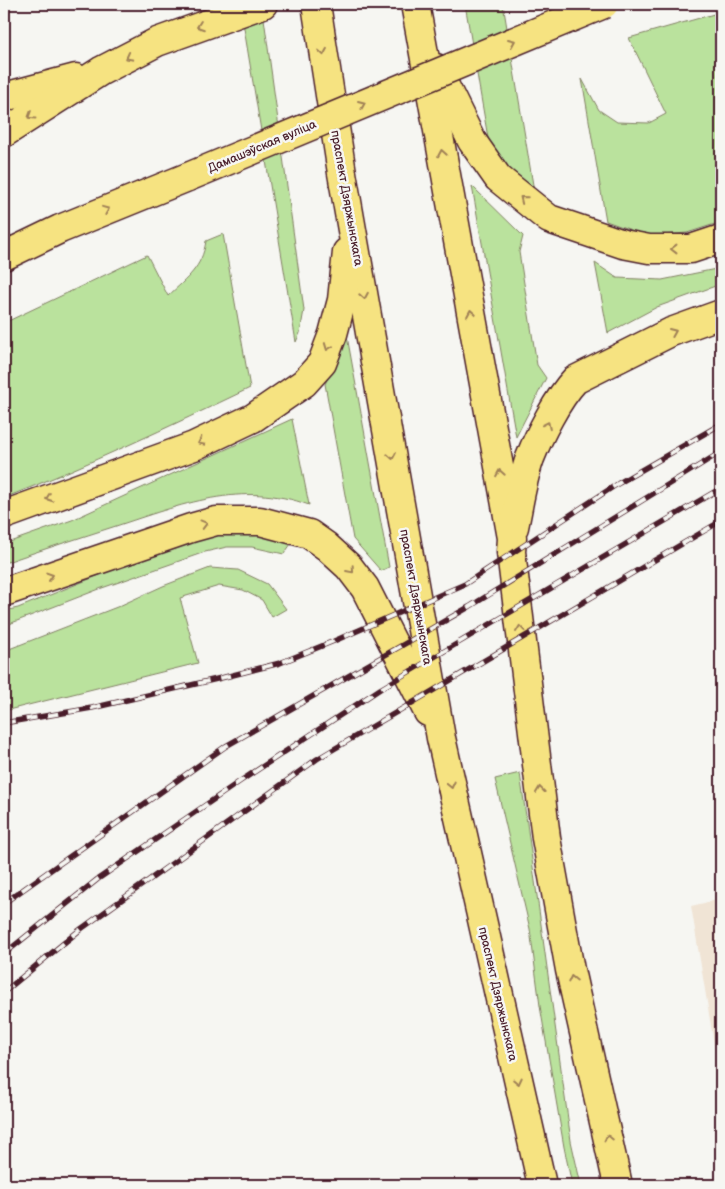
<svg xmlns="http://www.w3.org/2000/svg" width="725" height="1189" font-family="'Balsamiq Sans',sans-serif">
	<rect width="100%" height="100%" fill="#f6f6f2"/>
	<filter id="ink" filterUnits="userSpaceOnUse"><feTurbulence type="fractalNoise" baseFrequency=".02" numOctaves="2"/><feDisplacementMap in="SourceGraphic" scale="10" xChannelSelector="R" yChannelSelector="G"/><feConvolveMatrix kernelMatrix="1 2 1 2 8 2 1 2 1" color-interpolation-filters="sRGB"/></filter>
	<g filter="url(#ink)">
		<!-- built -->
		<polygon fill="#f0e4d5" points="721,899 721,1086 691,906"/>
		<!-- green -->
		<g fill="#bae29d" stroke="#828064">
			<polygon points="240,4 262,4 304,310 300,333 296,342"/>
			<polygon points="465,4 503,4 534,191 498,160 488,138"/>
			<polygon points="721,12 721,222 687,233 648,236 606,221 582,79 599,110 617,122 649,123 666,114 629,38"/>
			<polygon points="472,186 523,236 519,252 537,365 546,378 516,437"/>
			<path d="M 223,234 L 250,388 C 169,427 88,465 4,498 L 4,323 L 147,255 L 168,296 C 187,278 202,268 206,241 Z"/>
			<polygon points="595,263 617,278 662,280 721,268 721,284 657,307 608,333"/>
			<polygon points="347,336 389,567 381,571 353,539 325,384"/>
			<path d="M 292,419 L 309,505 C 242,480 180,505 116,526 C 79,538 41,550 4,563 L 4,544 L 72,520 Z"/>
			<polygon points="233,530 293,541 284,554 252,547 227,547 205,552 102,588 4,626 4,611 18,608 178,543"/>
			<polygon points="210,568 238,570 267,584 286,609 272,617 262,600 243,590 219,586 180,598 198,663 4,711 4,651 117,607 163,586"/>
			<polygon points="520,773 571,1141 581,1185 572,1185 564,1147 540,1006 530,929 495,779"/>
		</g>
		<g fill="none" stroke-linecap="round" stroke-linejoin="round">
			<!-- major casing -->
			<g stroke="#4a1f2b" stroke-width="31">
				<g id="major">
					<polyline points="316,4 342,173 441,738 542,1185"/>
					<polyline points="415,4 512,538 511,552 546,838 570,970 618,1185"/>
					<polyline points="436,68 472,141 498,178 549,219 623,244 649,249 691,249 721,239"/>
					<polyline points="4,97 76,78"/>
					<polyline points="4,133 101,71 157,42 263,4"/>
					<polyline points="4,256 60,229 188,177"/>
					<polyline points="4,515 194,446 253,418 304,383 322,363 333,334 342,300 347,252"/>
					<path d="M 514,527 C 519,504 522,480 530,458 C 539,435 558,398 575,380 L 671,332 L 721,314"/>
					<polyline points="4,592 191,528 216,521 260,521 309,534 326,546 349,567 365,588 428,712"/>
				</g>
			</g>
			<!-- major -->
			<use href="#major" stroke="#f6e381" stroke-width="28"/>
			<!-- rail casing -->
			<g stroke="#4a1f2b" stroke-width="5.5">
				<g id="rail">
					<polyline points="4,723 92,708 217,679 280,663 334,641 465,584 619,483 721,424"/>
					<polyline points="4,903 226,746 469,607 721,452"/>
					<polyline points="4,954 98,879 239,782 380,689 721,488"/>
					<polyline points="4,992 81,929 317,759 721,521"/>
				</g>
			</g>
			<!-- rail -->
			<use href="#rail" stroke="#f6f6f2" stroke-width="4" stroke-dasharray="11" stroke-linecap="butt"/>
			<!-- major-bridge casing -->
			<g stroke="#4a1f2b" stroke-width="31" stroke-linecap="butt">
				<polyline id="major-bridge" points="188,177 604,4"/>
			</g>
			<!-- major-bridge -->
			<use href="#major-bridge" stroke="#f6e381" stroke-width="28"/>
		</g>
		<!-- one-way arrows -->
		<defs><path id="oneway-chevron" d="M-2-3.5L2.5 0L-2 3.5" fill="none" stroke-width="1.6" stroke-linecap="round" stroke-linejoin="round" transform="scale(1.25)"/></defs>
		<g stroke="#a08156">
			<use href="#oneway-chevron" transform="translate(200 26) rotate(160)"/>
			<use href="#oneway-chevron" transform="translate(512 42) rotate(-23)"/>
			<use href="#oneway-chevron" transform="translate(323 52) rotate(81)"/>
			<use href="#oneway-chevron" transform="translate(129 57) rotate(152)"/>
			<use href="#oneway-chevron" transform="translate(362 104) rotate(-23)"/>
			<use href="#oneway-chevron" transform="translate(31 116) rotate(148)"/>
			<use href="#oneway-chevron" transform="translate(442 153) rotate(-100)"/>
			<use href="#oneway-chevron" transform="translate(523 199) rotate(-141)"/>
			<use href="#oneway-chevron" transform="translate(106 210) rotate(-22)"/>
			<use href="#oneway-chevron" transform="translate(674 249) rotate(180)"/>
			<use href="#oneway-chevron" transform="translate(364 296) rotate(80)"/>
			<use href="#oneway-chevron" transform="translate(471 313) rotate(-100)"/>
			<use href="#oneway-chevron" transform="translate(673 332) rotate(-23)"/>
			<use href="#oneway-chevron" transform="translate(328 347) rotate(111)"/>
			<use href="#oneway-chevron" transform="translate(547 425) rotate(-64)"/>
			<use href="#oneway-chevron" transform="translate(201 442) rotate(154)"/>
			<use href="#oneway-chevron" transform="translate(392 456) rotate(80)"/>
			<use href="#oneway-chevron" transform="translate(500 473) rotate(-100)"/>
			<use href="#oneway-chevron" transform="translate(49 498) rotate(160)"/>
			<use href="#oneway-chevron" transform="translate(204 524) rotate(-15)"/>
			<use href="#oneway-chevron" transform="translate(351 570) rotate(49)"/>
			<use href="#oneway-chevron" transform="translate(50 576) rotate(-18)"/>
			<use href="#oneway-chevron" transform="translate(520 629) rotate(-97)"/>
			<use href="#oneway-chevron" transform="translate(451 785) rotate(77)"/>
			<use href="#oneway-chevron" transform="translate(540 790) rotate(-97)"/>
			<use href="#oneway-chevron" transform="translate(572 979) rotate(-103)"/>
			<use href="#oneway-chevron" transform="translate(518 1081) rotate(77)"/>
			<use href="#oneway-chevron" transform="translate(608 1138) rotate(-103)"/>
		</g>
	</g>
	<g text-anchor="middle" stroke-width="5" stroke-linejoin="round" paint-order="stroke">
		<!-- street labels -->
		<g font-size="12" fill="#4a1f2b" stroke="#f6f6f2">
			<text transform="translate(262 146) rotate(-23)" y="4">Дамашэўская вуліца</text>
			<text transform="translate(347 198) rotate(80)" y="4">праспект Дзяржынскага</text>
			<text transform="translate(416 597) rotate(80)" y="4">праспект Дзяржынскага</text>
			<text transform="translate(498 994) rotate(77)" y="4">праспект Дзяржынскага</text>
		</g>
	</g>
	<!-- margin -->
	<rect width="725" height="1189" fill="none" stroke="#f6f6f2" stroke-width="20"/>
	<rect x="10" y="10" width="705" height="1169" fill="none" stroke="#4a1f2b" stroke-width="2" filter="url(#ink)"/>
</svg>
